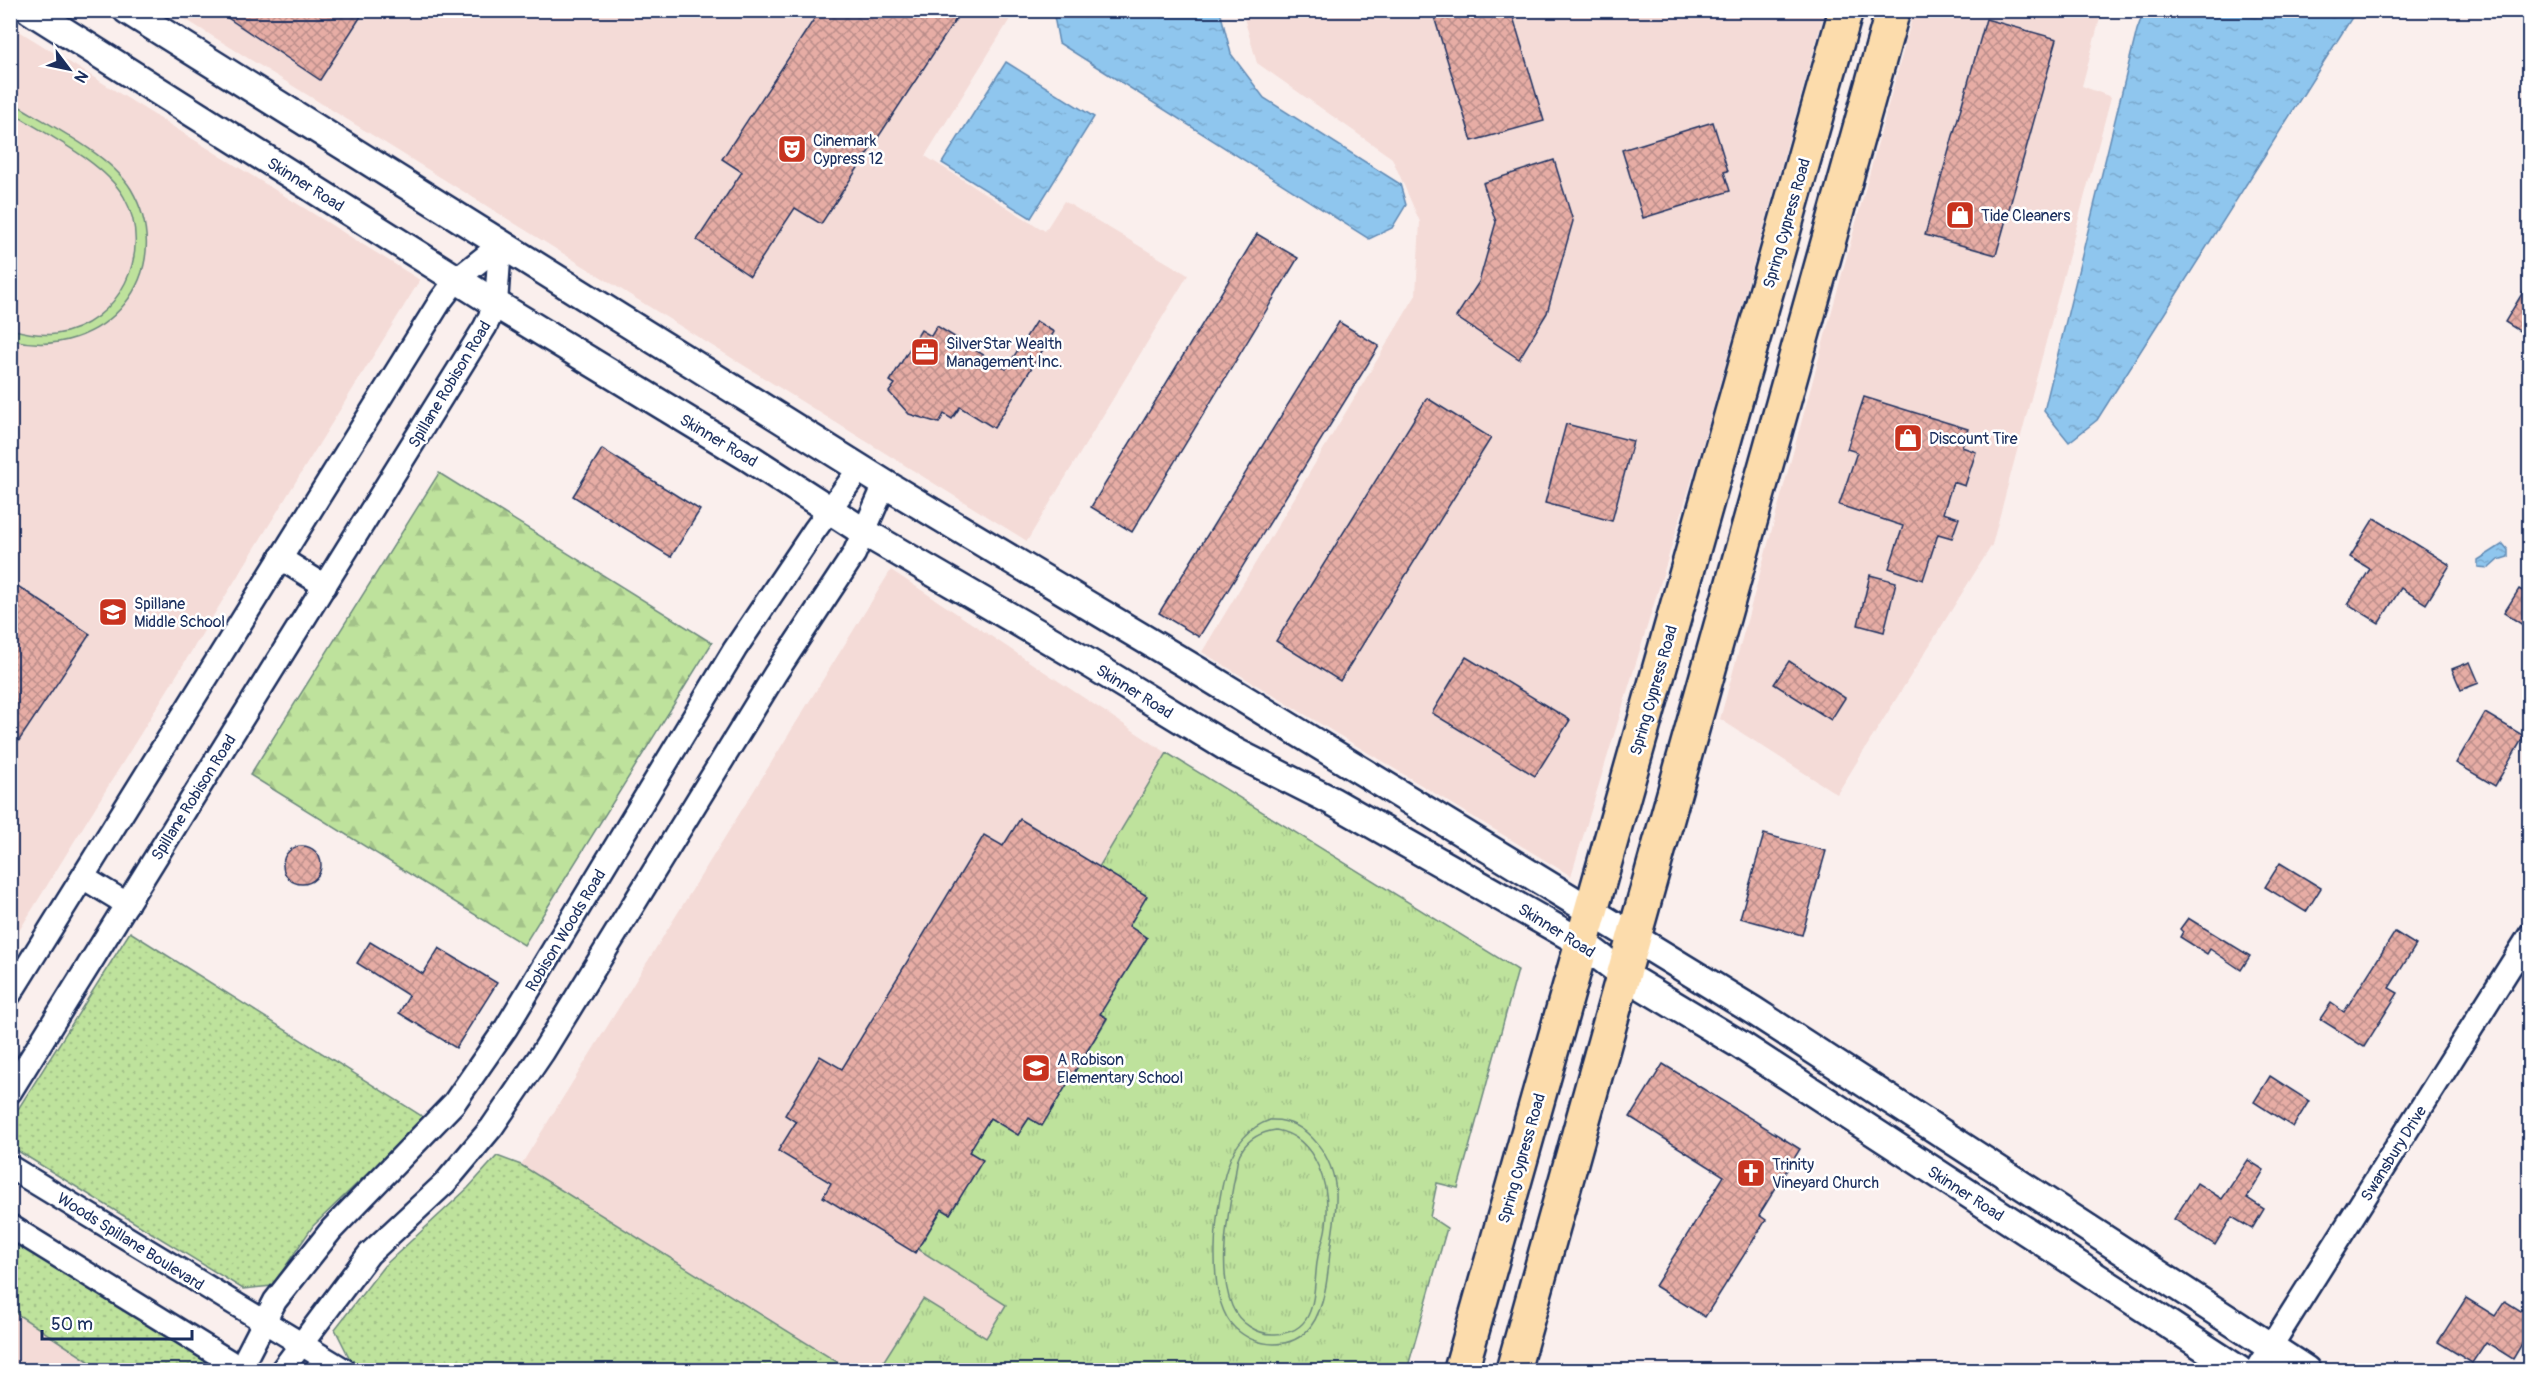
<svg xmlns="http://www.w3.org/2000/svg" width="2540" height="1381" font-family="Pangolin,sans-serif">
	<defs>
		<pattern id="grass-dots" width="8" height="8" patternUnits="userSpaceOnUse" patternTransform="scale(1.5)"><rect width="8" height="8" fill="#bee29c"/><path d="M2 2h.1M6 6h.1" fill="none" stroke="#a3c289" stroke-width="1.8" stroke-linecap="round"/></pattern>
		<pattern id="forest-firs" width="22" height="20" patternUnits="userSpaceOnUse" patternTransform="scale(1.5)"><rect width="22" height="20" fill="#bee29c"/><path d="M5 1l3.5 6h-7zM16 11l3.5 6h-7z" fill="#a3c289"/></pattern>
		<pattern id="park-tufts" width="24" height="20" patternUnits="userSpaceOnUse" patternTransform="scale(1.5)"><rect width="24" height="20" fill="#bee29c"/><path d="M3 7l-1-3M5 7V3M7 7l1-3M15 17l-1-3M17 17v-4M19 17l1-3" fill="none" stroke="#a3c289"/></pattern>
		<pattern id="water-ripples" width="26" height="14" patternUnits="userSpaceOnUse" patternTransform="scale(1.5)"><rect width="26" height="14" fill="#8fc6ee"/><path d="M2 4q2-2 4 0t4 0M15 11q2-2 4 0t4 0" fill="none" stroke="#7baace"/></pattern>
		<pattern id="building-cross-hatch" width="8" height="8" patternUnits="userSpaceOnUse" patternTransform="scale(1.5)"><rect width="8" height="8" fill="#e7ada5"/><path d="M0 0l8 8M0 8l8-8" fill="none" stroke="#ba8d8a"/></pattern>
	</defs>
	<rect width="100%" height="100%" fill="#faefed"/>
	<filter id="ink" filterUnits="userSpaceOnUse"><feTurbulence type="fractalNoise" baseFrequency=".0167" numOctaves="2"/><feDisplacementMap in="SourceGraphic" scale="12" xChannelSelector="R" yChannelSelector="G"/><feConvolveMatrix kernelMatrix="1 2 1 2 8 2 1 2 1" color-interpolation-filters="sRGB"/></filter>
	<g filter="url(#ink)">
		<!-- built -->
		<g fill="#f4dbd7">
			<polygon points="172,11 1015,11 925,156 1045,231 1064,201 1188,275 1027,541"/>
			<polygon points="1242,11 1825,11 1704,440 1571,876 1202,652 1416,295 1420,222 1392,158 1257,63"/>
			<polygon points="1914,11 2102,11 2082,86 2111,97 1992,545 1837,794 1720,719"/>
			<polygon points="11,26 420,280 11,944"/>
			<polygon points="891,570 1167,753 1518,970 1458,1188 1437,1183 1430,1217 1447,1228 1407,1370 850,1370 521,1165"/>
			<polygon points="11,1253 196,1370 11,1370"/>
		</g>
		<!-- grass -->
		<g fill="url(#grass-dots)" stroke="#6c887d" stroke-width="1.5">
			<polygon points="130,932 425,1118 313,1226 272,1286 243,1289 13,1148 13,1117"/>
			<polygon points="497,1156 521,1165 850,1370 367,1370 351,1361 335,1329 384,1266 468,1188"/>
			<polygon points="10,1240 212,1363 216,1370 102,1370 11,1310"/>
		</g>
		<!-- forest -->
		<polygon fill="url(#forest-firs)" stroke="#6c887d" stroke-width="1.5" points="439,473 712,643 524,945 250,775"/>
		<!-- park -->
		<polygon fill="url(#park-tufts)" stroke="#6c887d" stroke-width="1.5" points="1167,753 1518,970 1458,1188 1437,1183 1430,1217 1447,1228 1407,1370 878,1370 923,1299 986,1338 1006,1305 918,1249 942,1209 950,1214 982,1160 964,1148 978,1137 990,1118 1018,1135 1029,1118 1042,1125 1107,1019 1095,1011 1115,990 1147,938 1129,926 1099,867"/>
		<!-- garden -->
		<g fill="#bee29c" stroke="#6c887d" stroke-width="1.5" fill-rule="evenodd">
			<path d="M 10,101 C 46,123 110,154 131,189 C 180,273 104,362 12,340 L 11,329 C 25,333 40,336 56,334 C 119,325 155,252 124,197 C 104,162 44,133 11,112 Z"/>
			<path d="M 1270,1120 C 1308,1118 1334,1158 1336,1193 C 1337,1212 1332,1233 1330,1252 C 1328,1275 1325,1307 1311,1326 C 1292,1351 1256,1348 1235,1328 C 1204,1299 1215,1202 1228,1165 C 1235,1145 1249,1127 1270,1120 ZM 1276,1130 C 1317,1137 1331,1188 1326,1225 C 1325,1236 1321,1246 1318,1256 C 1312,1287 1321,1333 1275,1334 C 1258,1335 1239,1323 1232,1306 C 1217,1270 1228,1213 1235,1176 C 1237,1166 1236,1158 1242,1150 C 1250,1137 1262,1132 1276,1130 Z"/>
		</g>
		<!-- water -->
		<g fill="url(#water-ripples)" stroke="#618ab4" stroke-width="1.5">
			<polygon points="1053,11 1220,11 1231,54 1264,98 1400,184 1406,205 1392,228 1369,239 1059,43"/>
			<polygon points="2144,11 2356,11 2097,420 2069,442 2044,411 2137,30"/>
			<polygon points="1006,62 1094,117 1031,218 942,163"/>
			<polygon points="2503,544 2508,550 2508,557 2498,560 2489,568 2478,567 2478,560"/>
		</g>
		<!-- building -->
		<g fill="url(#building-cross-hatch)" stroke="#1b2f5e" stroke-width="1.5">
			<polygon points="216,10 365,10 320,80"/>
			<polygon points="820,10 962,10 821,224 795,208 750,276 697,240 742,172 722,159"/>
			<polygon points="1432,10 1511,10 1544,121 1472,141"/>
			<polygon points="1986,19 2057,39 1996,255 1925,235"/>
			<polygon points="1713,122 1728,171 1724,172 1730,191 1643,218 1622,150"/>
			<polygon points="1554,160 1573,221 1547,313 1519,359 1456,317 1479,282 1496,222 1483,183"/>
			<polygon points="1257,234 1298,258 1132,532 1091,507"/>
			<polygon points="2529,282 2529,337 2505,322"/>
			<polygon points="1036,321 1054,332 994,428 960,407 952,419 944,414 939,423 909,414 889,392 895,384 890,381 921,330 931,336 937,326 1006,369"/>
			<polygon points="1339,322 1379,346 1199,637 1159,613"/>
			<polygon points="1864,397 1968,429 1962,447 1976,452 1965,486 1953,482 1943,513 1959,518 1952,538 1938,534 1923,580 1889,568 1903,526 1839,505 1857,452 1847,449"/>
			<polygon points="1427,398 1491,438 1340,681 1276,641"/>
			<polygon points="1566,424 1633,441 1612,521 1545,503"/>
			<polygon points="602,449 700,510 671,557 573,496"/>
			<polygon points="2374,518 2450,565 2426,604 2401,588 2379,623 2348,604 2370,569 2350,557"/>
			<polygon points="1870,575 1896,582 1884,632 1858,625"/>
			<polygon points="10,581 90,634 10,754"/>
			<polygon points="2519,589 2529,595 2529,629 2504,613"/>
			<polygon points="1466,657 1570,720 1535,776 1432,713"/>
			<polygon points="1789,661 1845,698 1831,720 1774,684"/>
			<polygon points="2470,662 2479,683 2461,690 2452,669"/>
			<polygon points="2485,713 2524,736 2495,786 2456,763"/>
			<polygon points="1020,819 1147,896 1129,926 1147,938 1100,1014 1107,1018 1042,1126 1029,1118 1018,1135 990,1118 969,1152 983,1160 950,1214 942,1209 915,1253 823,1197 831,1183 778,1151 796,1122 785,1115 820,1056 842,1069 984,835 1003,846"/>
			<polygon points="1764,834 1826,851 1802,935 1740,918"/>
			<circle cx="302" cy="865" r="19"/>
			<polygon points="2280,863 2321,888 2306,912 2265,887"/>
			<polygon points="2188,918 2250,956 2241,970 2210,949 2207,954 2180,937 2183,932 2180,929"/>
			<polygon points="2395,932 2416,945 2389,988 2398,993 2364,1047 2320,1019 2331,1003 2344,1012"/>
			<polygon points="370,942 423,974 439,948 497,983 456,1048 399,1013 409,996 357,963"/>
			<polygon points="1663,1064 1800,1149 1759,1215 1766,1220 1705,1317 1655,1286 1724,1176 1630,1117"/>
			<polygon points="2270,1076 2309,1101 2293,1127 2254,1102"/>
			<polygon points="2248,1160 2264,1170 2247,1198 2264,1209 2252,1229 2232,1217 2215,1245 2174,1219 2197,1183 2222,1199"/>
			<polygon points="2466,1298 2495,1316 2505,1301 2529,1316 2529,1332 2513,1359 2486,1342 2472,1363 2438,1342"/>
		</g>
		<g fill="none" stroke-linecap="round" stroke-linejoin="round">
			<!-- minor casing -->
			<g stroke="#1b2f5e" stroke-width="27">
				<g id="minor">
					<polyline points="280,558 325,586"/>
					<polyline points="84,878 127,904"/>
					<polyline points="10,994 441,300 457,279 500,245"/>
					<polyline points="10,1092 485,327 496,304 500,245"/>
					<polyline points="10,1167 344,1370"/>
					<polyline points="10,1226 243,1370"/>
					<polyline points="240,1369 275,1301 332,1229 454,1103 506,1028 735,649 814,531 860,468"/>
					<polyline points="282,1370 369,1254 445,1183 492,1127 543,1052 775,674 854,554 885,484"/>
					<polyline points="2256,1370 2530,935"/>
				</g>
			</g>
			<!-- tertiary casing -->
			<g stroke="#1b2f5e" stroke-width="32">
				<g id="tertiary">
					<polyline points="30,10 496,304 748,457 864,532 1089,663 1235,752 1332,801 1582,943 1624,975 1739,1044 2239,1370"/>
					<polyline points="127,10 885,484 1208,677 1754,1011 2306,1370"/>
				</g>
			</g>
			<!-- primary casing -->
			<g stroke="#1b2f5e" stroke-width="38">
				<g id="primary">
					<polyline points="1461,1370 1846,10"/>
					<polyline points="1513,1370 1893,10"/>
				</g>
			</g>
			<!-- minor -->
			<use href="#minor" stroke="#fff" stroke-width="22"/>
			<!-- tertiary -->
			<use href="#tertiary" stroke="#fff" stroke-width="27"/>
			<!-- primary -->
			<use href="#primary" stroke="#fcdcac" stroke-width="33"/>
		</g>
	</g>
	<!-- icons -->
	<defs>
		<g id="theatre-square" transform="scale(1.5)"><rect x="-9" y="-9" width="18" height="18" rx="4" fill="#c8321e" stroke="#fff"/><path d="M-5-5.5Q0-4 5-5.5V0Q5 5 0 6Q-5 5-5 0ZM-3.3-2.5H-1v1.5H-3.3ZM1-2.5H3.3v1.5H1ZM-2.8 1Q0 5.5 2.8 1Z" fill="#fff"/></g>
		<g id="shop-square" transform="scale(1.5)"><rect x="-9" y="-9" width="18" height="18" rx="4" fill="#c8321e" stroke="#fff"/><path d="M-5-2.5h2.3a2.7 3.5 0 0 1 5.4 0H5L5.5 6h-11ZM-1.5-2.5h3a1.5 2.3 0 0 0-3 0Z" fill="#fff"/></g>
		<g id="office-square" transform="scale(1.5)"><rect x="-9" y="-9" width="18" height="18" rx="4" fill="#c8321e" stroke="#fff"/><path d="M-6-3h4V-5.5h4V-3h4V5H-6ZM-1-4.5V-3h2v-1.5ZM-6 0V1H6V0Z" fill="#fff"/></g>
		<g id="school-square" transform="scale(1.5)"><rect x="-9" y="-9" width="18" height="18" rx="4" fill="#c8321e" stroke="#fff"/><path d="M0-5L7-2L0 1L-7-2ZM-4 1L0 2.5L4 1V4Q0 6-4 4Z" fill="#fff"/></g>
		<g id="church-square" transform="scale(1.5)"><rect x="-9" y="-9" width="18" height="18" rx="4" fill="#c8321e" stroke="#fff"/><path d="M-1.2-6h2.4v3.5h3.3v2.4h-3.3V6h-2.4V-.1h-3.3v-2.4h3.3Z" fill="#fff"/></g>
	</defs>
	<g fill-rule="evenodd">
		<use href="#theatre-square" x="792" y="149"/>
		<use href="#shop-square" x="1960" y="215"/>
		<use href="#office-square" x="925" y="352"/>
		<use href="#shop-square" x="1908" y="438"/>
		<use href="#school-square" x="113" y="612"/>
		<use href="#school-square" x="1036" y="1068"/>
		<use href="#church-square" x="1751" y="1173"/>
	</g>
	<g text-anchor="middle" stroke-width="5" stroke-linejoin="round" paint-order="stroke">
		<!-- poi labels -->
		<g font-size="16" fill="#1b2f5e" stroke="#fff" text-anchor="start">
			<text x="813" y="146">Cinemark<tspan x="813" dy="18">Cypress 12</tspan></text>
			<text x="1981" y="221">Tide Cleaners</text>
			<text x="946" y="349">SilverStar Wealth<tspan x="946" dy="18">Management Inc.</tspan></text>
			<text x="1929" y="444">Discount Tire</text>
			<text x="134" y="609">Spillane<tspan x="134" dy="18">Middle School</tspan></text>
			<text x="1057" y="1065">A Robison<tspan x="1057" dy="18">Elementary School</tspan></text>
			<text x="1772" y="1170">Trinity<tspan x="1772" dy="18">Vineyard Church</tspan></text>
		</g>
		<!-- street labels -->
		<g font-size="16" fill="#1b2f5e" stroke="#fff">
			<text transform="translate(306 184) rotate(32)" y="6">Skinner Road</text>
			<text transform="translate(1786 223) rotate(-74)" y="6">Spring Cypress Road</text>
			<text transform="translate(449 384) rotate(-59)" y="6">Spillane Robison Road</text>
			<text transform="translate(719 440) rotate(31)" y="6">Skinner Road</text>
			<text transform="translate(1653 690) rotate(-74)" y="6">Spring Cypress Road</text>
			<text transform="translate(1135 691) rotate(32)" y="6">Skinner Road</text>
			<text transform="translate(193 797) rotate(-58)" y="6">Spillane Robison Road</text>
			<text transform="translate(565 930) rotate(-59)" y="6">Robison Woods Road</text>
			<text transform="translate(1557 930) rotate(32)" y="6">Skinner Road</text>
			<text transform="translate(2393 1153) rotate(-58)" y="6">Swansbury Drive</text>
			<text transform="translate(1521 1158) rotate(-74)" y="6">Spring Cypress Road</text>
			<text transform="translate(1966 1193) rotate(33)" y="6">Skinner Road</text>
			<text transform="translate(131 1241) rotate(32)" y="6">Woods Spillane Boulevard</text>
		</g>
	</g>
	<!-- margin -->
	<rect width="2540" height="1381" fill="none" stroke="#fff" stroke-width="36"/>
	<rect x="18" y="18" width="2504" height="1345" fill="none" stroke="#1b2f5e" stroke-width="2" filter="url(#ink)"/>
	<!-- north arrow -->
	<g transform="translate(69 69) rotate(122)" stroke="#ffffff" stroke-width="4.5" paint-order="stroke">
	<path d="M0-4.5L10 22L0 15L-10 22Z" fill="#1b2f5e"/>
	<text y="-9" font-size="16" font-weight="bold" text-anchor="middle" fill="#1b2f5e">N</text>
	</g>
	<!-- scale -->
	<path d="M42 1330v9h150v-9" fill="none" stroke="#1b2f5e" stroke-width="3"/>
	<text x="51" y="1330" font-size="18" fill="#1b2f5e" stroke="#ffffff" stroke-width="4.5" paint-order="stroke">50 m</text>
</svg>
